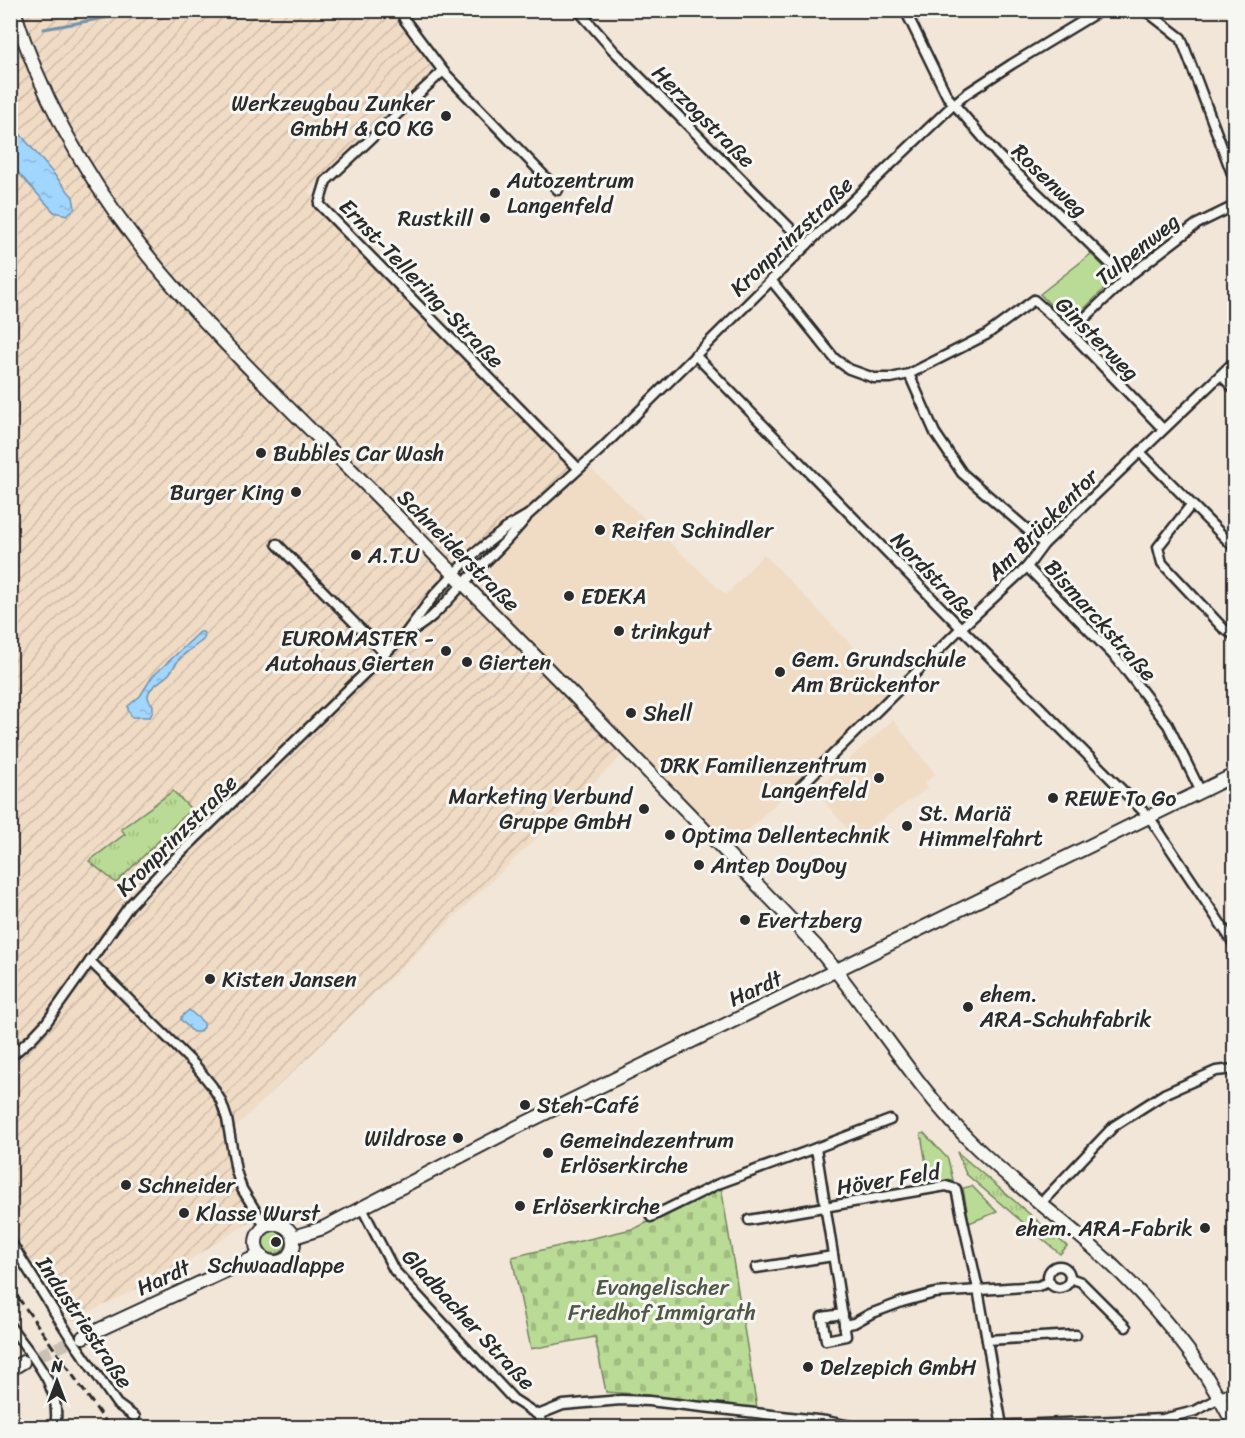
<svg xmlns="http://www.w3.org/2000/svg" width="1245" height="1438" font-family="Sriracha,sans-serif">
	<defs>
		<pattern id="industrial-furrows" width="10" height="10" patternUnits="userSpaceOnUse" patternTransform="scale(1.5)"><rect width="10" height="10" fill="#f0dbc5"/><path d="M-1 1l2-2M0 10L10 0M9 11l2-2" fill="none" stroke="#cebca9"/></pattern>
		<pattern id="grass-tufts" width="24" height="20" patternUnits="userSpaceOnUse" patternTransform="scale(1.5)"><rect width="24" height="20" fill="#badb95"/><path d="M3 7l-1-3M5 7V3M7 7l1-3M15 17l-1-3M17 17v-4M19 17l1-3" fill="none" stroke="#a0bc81"/></pattern>
		<pattern id="cemetery-stones" width="16" height="16" patternUnits="userSpaceOnUse" patternTransform="scale(1.5)"><rect width="16" height="16" fill="#badb95"/><path d="M2 7V4a2 2 0 0 1 4 0v3zM10 15v-3a2 2 0 0 1 4 0v3z" fill="#a0bc81"/></pattern>
		<pattern id="water-ripples" width="26" height="14" patternUnits="userSpaceOnUse" patternTransform="scale(1.5)"><rect width="26" height="14" fill="#a0d6ff"/><path d="M2 4q2-2 4 0t4 0M15 11q2-2 4 0t4 0" fill="none" stroke="#8ab8db"/></pattern>
	</defs>
	<rect width="100%" height="100%" fill="#f2e6d8"/>
	<filter id="ink" filterUnits="userSpaceOnUse"><feTurbulence type="fractalNoise" baseFrequency=".0167" numOctaves="2"/><feDisplacementMap in="SourceGraphic" scale="12" xChannelSelector="R" yChannelSelector="G"/><feConvolveMatrix kernelMatrix="1 2 1 2 8 2 1 2 1" color-interpolation-filters="sRGB"/></filter>
	<g filter="url(#ink)">
		<!-- built -->
		<g fill="#f0dbc5">
			<polygon points="587,465 726,595 764,554 894,689 732,846 463,577"/>
			<polygon points="893,720 935,774 924,783 928,788 855,838 815,790"/>
		</g>
		<!-- industrial -->
		<polygon fill="url(#industrial-furrows)" points="10,11 402,11 440,71 308,192 587,465 463,577 632,746 223,1139 253,1220 170,1272 72,1321 10,1234"/>
		<!-- grass -->
		<g fill="url(#grass-tufts)" stroke="#728360" stroke-width="1.5">
			<polygon points="173,791 191,809 116,883 89,861 125,834 121,829"/>
			<polygon points="957,1152 1067,1246 1060,1254 966,1174"/>
			<circle cx="274" cy="1242" r="12"/>
		</g>
		<!-- cemetery -->
		<polygon fill="url(#cemetery-stones)" stroke="#728360" stroke-width="1.5" points="721,1186 757,1408 648,1395 606,1392 595,1337 531,1349 512,1257 636,1228"/>
		<!-- green -->
		<g fill="#badb95" stroke="#728360" stroke-width="1.5">
			<polygon points="1091,254 1109,272 1108,285 1074,319 1070,321 1065,320 1040,294"/>
			<polygon points="924,1133 948,1159 953,1180 929,1182 921,1134"/>
			<polygon points="972,1186 997,1212 969,1223 963,1188"/>
		</g>
		<!-- water -->
		<g fill="url(#water-ripples)" stroke="#7192aa" stroke-width="1.5">
			<polygon points="11,123 73,197 75,208 67,215 54,212 11,165"/>
			<path d="M 200,632 L 203,632 L 205,636 L 203,640 C 196,646 187,651 180,658 C 176,663 173,669 169,674 C 160,683 138,692 153,705 L 153,711 L 150,717 L 132,717 L 128,710 L 128,706 L 140,696 L 152,677 Z"/>
			<polygon points="189,1010 204,1023 204,1026 199,1032 193,1032 181,1020 181,1017"/>
		</g>
		<g fill="none" stroke-linecap="round" stroke-linejoin="round">
			<!-- stream -->
			<polyline stroke="#7192aa" stroke-width="3" points="44,29 148,10"/>
			<!-- secondary-tunnel -->
			<polyline stroke="#cac1b5" stroke-width="12" stroke-dasharray="12 6" stroke-linecap="butt" points="23,1362 83,1337"/>
			<!-- minor casing -->
			<g stroke="#2b2b2b" stroke-width="13">
				<g id="minor">
					<polyline points="402,10 404,19 443,71"/>
					<polyline points="578,10 613,50 807,245"/>
					<polyline points="905,10 947,96 998,155 1125,278"/>
					<polyline points="1145,10 1181,38 1234,179"/>
					<polyline points="558,190 443,71 326,181 319,204 578,468"/>
					<polyline points="771,280 835,359 849,369 874,378 891,378 909,374 986,335 1034,300 1070,332 1163,429"/>
					<polyline points="1070,332 1129,276 1197,224 1234,206"/>
					<polyline points="695,355 961,628 1150,818 1234,944"/>
					<polyline points="909,374 935,433 962,473 1044,544"/>
					<polyline points="1221,375 1234,389"/>
					<polyline points="1140,452 1234,547"/>
					<polyline points="1191,505 1158,547 1162,563 1223,628 1234,635"/>
					<polyline points="277,544 385,654"/>
					<polyline points="1027,567 1118,660 1168,725 1201,792"/>
					<path d="M 406,633 C 428,625 446,602 462,585 C 484,563 507,542 526,518"/>
					<polyline points="799,788 961,628 1027,567 1044,544 1234,362"/>
					<polyline points="90,961 195,1065 212,1086 221,1101 227,1119 236,1171 242,1189 265,1226"/>
					<polyline points="10,1057 31,1039 46,1023 130,905 162,871 406,633 435,594 470,557 509,526 528,515 601,449 819,233 954,104 966,94 1012,64 1101,10"/>
					<polyline points="1041,1203 1114,1126 1164,1094 1216,1071 1234,1069"/>
					<polyline points="362,1208 394,1270 513,1399 538,1415 545,1428"/>
					<polyline points="651,1217 718,1184 816,1148"/>
					<polyline points="749,1220 946,1186 956,1189 978,1289 1002,1426"/>
					<polyline points="10,1241 69,1335 117,1404 135,1417"/>
					<circle cx="1059" cy="1277" r="11"/>
					<polyline points="756,1268 833,1256"/>
					<polyline points="1070,1278 1081,1282 1126,1327"/>
					<polyline points="843,1314 822,1317 826,1340 846,1336 816,1148 890,1120"/>
					<polyline points="844,1325 854,1323 870,1314 902,1302 935,1293 1038,1286 1050,1282"/>
					<path d="M 10,1326 C 32,1357 63,1387 55,1428"/>
					<polyline points="987,1340 1076,1335"/>
					<polyline points="538,1415 563,1405 621,1400 649,1401 826,1421 861,1428"/>
					<polyline points="939,1428 1163,1419 1195,1411 1234,1390"/>
				</g>
			</g>
			<!-- secondary casing -->
			<g stroke="#2b2b2b" stroke-width="16">
				<g id="secondary">
					<path d="M 14,10 C 71,197 197,317 331,450 C 373,491 413,533 454,574 C 576,697 696,820 815,945 C 868,1007 910,1079 967,1138 C 1005,1177 1049,1209 1090,1245 C 1148,1295 1200,1357 1234,1425"/>
					<circle cx="275" cy="1243" r="19"/>
					<polyline points="294,1237 323,1228 515,1128 1234,775"/>
					<polyline points="83,1337 260,1255"/>
					<polyline points="10,1370 23,1362"/>
				</g>
			</g>
			<!-- minor -->
			<use href="#minor" stroke="#f6f6f2" stroke-width="8"/>
			<!-- secondary -->
			<use href="#secondary" stroke="#f6f6f2" stroke-width="12"/>
			<!-- rail -->
			<polyline stroke="#2b2b2b" stroke-width="3" stroke-dasharray="9 4.5" stroke-linecap="butt" points="10,1286 110,1428"/>
		</g>
	</g>
	<!-- markers -->
	<g fill="#2b2b2b" stroke="#f6f6f2" stroke-width="2">
		<circle cx="446" cy="116" r="6"/>
		<circle cx="495" cy="193" r="6"/>
		<circle cx="485" cy="218" r="6"/>
		<circle cx="261" cy="453" r="6"/>
		<circle cx="296" cy="492" r="6"/>
		<circle cx="600" cy="530" r="6"/>
		<circle cx="356" cy="555" r="6"/>
		<circle cx="569" cy="596" r="6"/>
		<circle cx="619" cy="631" r="6"/>
		<circle cx="446" cy="651" r="6"/>
		<circle cx="467" cy="662" r="6"/>
		<circle cx="780" cy="672" r="6"/>
		<circle cx="631" cy="713" r="6"/>
		<circle cx="879" cy="778" r="6"/>
		<circle cx="1053" cy="798" r="6"/>
		<circle cx="644" cy="809" r="6"/>
		<circle cx="907" cy="826" r="6"/>
		<circle cx="670" cy="835" r="6"/>
		<circle cx="699" cy="865" r="6"/>
		<circle cx="745" cy="920" r="6"/>
		<circle cx="210" cy="979" r="6"/>
		<circle cx="968" cy="1007" r="6"/>
		<circle cx="525" cy="1105" r="6"/>
		<circle cx="458" cy="1138" r="6"/>
		<circle cx="548" cy="1153" r="6"/>
		<circle cx="126" cy="1185" r="6"/>
		<circle cx="520" cy="1206" r="6"/>
		<circle cx="184" cy="1213" r="6"/>
		<circle cx="1205" cy="1228" r="6"/>
		<circle cx="276" cy="1242" r="6"/>
		<circle cx="808" cy="1367" r="6"/>
	</g>
	<g text-anchor="middle" stroke-width="6" stroke-linejoin="round" paint-order="stroke">
		<!-- poi labels -->
		<g font-size="22" fill="#2b2b2b" stroke="#f6f6f2" text-anchor="start">
			<text x="434" y="111" text-anchor="end">Werkzeugbau Zunker<tspan x="434" dy="25">GmbH &amp; CO KG</tspan></text>
			<text x="507" y="188">Autozentrum<tspan x="507" dy="25">Langenfeld</tspan></text>
			<text x="473" y="226" text-anchor="end">Rustkill</text>
			<text x="273" y="461">Bubbles Car Wash</text>
			<text x="284" y="500" text-anchor="end">Burger King</text>
			<text x="612" y="538">Reifen Schindler</text>
			<text x="368" y="563">A.T.U</text>
			<text x="581" y="604">EDEKA</text>
			<text x="631" y="639">trinkgut</text>
			<text x="434" y="646" text-anchor="end">EUROMASTER -<tspan x="434" dy="25">Autohaus Gierten</tspan></text>
			<text x="792" y="667">Gem. Grundschule<tspan x="792" dy="25">Am Brückentor</tspan></text>
			<text x="479" y="670">Gierten</text>
			<text x="643" y="721">Shell</text>
			<text x="867" y="773" text-anchor="end">DRK Familienzentrum<tspan x="867" dy="25">Langenfeld</tspan></text>
			<text x="632" y="804" text-anchor="end">Marketing Verbund<tspan x="632" dy="25">Gruppe GmbH</tspan></text>
			<text x="1065" y="806">REWE To Go</text>
			<text x="919" y="821">St. Mariä<tspan x="919" dy="25">Himmelfahrt</tspan></text>
			<text x="682" y="843">Optima Dellentechnik</text>
			<text x="711" y="873">Antep DoyDoy</text>
			<text x="757" y="928">Evertzberg</text>
			<text x="222" y="987">Kisten Jansen</text>
			<text x="980" y="1002">ehem.<tspan x="980" dy="25">ARA-Schuhfabrik</tspan></text>
			<text x="537" y="1113">Steh-Café</text>
			<text x="446" y="1146" text-anchor="end">Wildrose</text>
			<text x="560" y="1148">Gemeindezentrum<tspan x="560" dy="25">Erlöserkirche</tspan></text>
			<text x="138" y="1193">Schneider</text>
			<text x="532" y="1214">Erlöserkirche</text>
			<text x="196" y="1221">Klasse Wurst</text>
			<text x="1193" y="1236" text-anchor="end">ehem. ARA-Fabrik</text>
			<text x="276" y="1273" text-anchor="middle">Schwaadlappe</text>
			<text x="820" y="1375">Delzepich GmbH</text>
		</g>
		<!-- street labels -->
		<g font-size="22" fill="#2b2b2b" stroke="#f6f6f2">
			<text transform="translate(704 116) rotate(45)" y="8">Herzogstraße</text>
			<text transform="translate(1050 180) rotate(44)" y="8">Rosenweg</text>
			<text transform="translate(791 236) rotate(-44)" y="8">Kronprinzstraße</text>
			<text transform="translate(1137 249) rotate(-39)" y="8">Tulpenweg</text>
			<text transform="translate(422 283) rotate(46)" y="8">Ernst-Tellering-Straße</text>
			<text transform="translate(1098 338) rotate(45)" y="8">Ginsterweg</text>
			<text transform="translate(1042 524) rotate(-45)" y="8">Am Brückentor</text>
			<text transform="translate(459 550) rotate(45)" y="8">Schneiderstraße</text>
			<text transform="translate(934 575) rotate(46)" y="8">Nordstraße</text>
			<text transform="translate(1101 620) rotate(48)" y="8">Bismarckstraße</text>
			<text transform="translate(176 835) rotate(-45)" y="8">Kronprinzstraße</text>
			<text transform="translate(755 988) rotate(-25)" y="8">Hardt</text>
			<text transform="translate(888 1179) rotate(-9)" y="8">Höver Feld</text>
			<text transform="translate(163 1277) rotate(-25)" y="8">Hardt</text>
			<text transform="translate(469 1319) rotate(47)" y="8">Gladbacher Straße</text>
			<text transform="translate(85 1322) rotate(56)" y="8">Industriestraße</text>
		</g>
		<!-- park labels -->
		<g font-size="22" fill="#4f5746" stroke="#f6f6f2">
			<text x="662" y="1295">Evangelischer<tspan x="662" dy="25">Friedhof Immigrath</tspan></text>
		</g>
	</g>
	<!-- margin -->
	<rect width="1245" height="1438" fill="none" stroke="#f6f6f2" stroke-width="36"/>
	<rect x="18" y="18" width="1209" height="1402" fill="none" stroke="#2b2b2b" stroke-width="2" filter="url(#ink)"/>
	<!-- north arrow -->
	<g transform="translate(57 1381)" stroke="#f6f6f2" stroke-width="4.5" paint-order="stroke">
	<path d="M0-4.5L10 22L0 15L-10 22Z" fill="#2b2b2b"/>
	<text y="-9" font-size="16" font-weight="bold" text-anchor="middle" fill="#2b2b2b">N</text>
	</g>
</svg>
